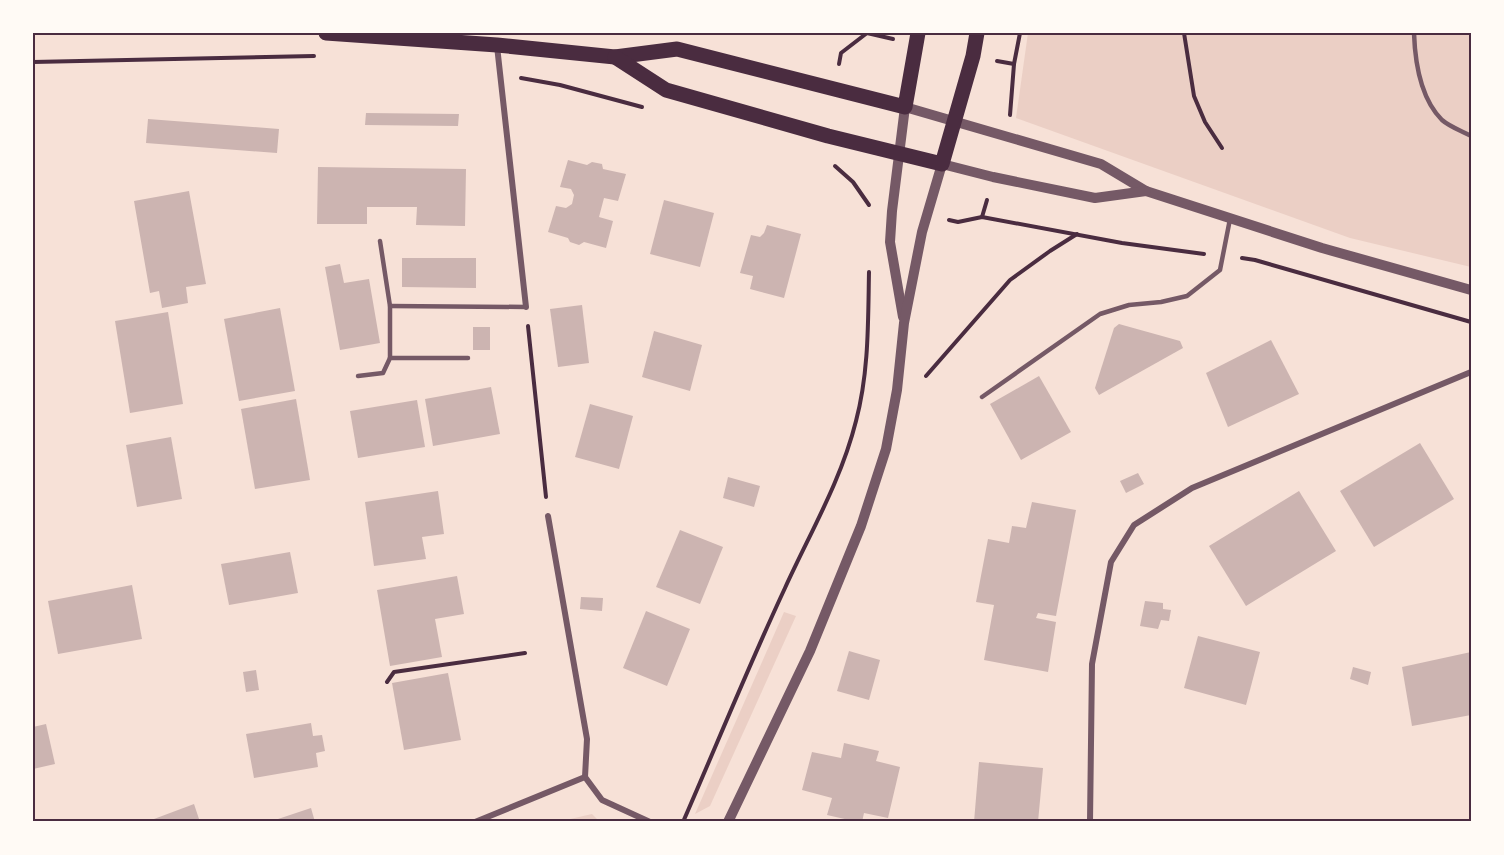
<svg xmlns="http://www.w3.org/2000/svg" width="1504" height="855" font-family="'Crimson Pro',serif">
	<rect width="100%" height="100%" fill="#f7e1d7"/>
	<!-- green -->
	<g fill="#ebcfc5">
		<polygon points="1028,33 1471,33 1471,267 1350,238 1016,118"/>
		<polygon points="784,612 796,616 710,806 695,814"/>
		<polygon points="592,814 600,822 557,822"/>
	</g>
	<!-- building -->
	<g fill="#ccb4b1">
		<polygon points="366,113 459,114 458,126 365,125"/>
		<polygon points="148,119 279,129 277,153 146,143"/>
		<polygon points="568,160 587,165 592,162 602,164 603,169 626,174 618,201 604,198 599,217 613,221 606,248 584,242 579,245 570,242 568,238 548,232 556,206 566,208 572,204 574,195 571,189 560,187"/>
		<polygon points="318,167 466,169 465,226 416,225 417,207 367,207 367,224 317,224"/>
		<polygon points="189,191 206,284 186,287 188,303 162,308 159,291 150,293 134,201"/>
		<polygon points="664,200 714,213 700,267 650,254"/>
		<polygon points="767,225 801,234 784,298 750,289 753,276 740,273 751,235 760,237 764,233"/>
		<polygon points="402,258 476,258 476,288 402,287"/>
		<polygon points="340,264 344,283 369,279 380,343 340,350 325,267"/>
		<polygon points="582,305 589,363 558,367 550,309"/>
		<polygon points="280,308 295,391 239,401 224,319"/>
		<polygon points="168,312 183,404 130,413 115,321"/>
		<polygon points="1119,324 1180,341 1183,348 1099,395 1095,388 1114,328"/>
		<rect x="473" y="327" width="17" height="23"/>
		<polygon points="654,331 702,345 690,391 642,377"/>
		<polygon points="1271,340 1299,394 1228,427 1206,373"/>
		<polygon points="1039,376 1071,432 1021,460 990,404"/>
		<polygon points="491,387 500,434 433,446 425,399"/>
		<polygon points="296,399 310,480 255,489 241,409"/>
		<polygon points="417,400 425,447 358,458 350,411"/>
		<polygon points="590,404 633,416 619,469 575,457"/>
		<polygon points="171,437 182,499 137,507 126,445"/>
		<polygon points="1420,443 1454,499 1374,547 1340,491"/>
		<polygon points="1138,473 1144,484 1126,493 1120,481"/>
		<polygon points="728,477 760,486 754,507 723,498"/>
		<polygon points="438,491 444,534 422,537 426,559 374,566 365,502"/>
		<polygon points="1299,491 1336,551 1246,606 1209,546"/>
		<polygon points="1032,502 1076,510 1056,616 1038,613 1036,618 1056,622 1048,672 984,660 994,605 976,602 988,539 1009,543 1012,526 1026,528"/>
		<polygon points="680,530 723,547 700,604 656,587"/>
		<polygon points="290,552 298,593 229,605 221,564"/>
		<polygon points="457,576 464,614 435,619 442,657 390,666 377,590"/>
		<polygon points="132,585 142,639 58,654 48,601"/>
		<polygon points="581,597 603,598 602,611 580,609"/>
		<polygon points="1145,601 1163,603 1163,609 1171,610 1169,621 1161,620 1158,629 1140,626"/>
		<polygon points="646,611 690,629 667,686 623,668"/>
		<polygon points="1198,636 1260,652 1246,705 1184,688"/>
		<polygon points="849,651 880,660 869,700 837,691"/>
		<polygon points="1471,652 1471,715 1412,726 1402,667"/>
		<polygon points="1353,667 1371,672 1368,685 1350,679"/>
		<polygon points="256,670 259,690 246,692 243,672"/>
		<polygon points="448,673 461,740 404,750 392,683"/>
		<polygon points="311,723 313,736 322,735 325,751 316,753 318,767 254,778 246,734"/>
		<polygon points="46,724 55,764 33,769 33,727"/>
		<polygon points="844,743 879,751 876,761 900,767 888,818 864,813 862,822 858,822 827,815 832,798 802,790 812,752 841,758"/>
		<polygon points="979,762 1043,768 1038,822 974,822"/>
		<polygon points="194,804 200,822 146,822"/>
		<polygon points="311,808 315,822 269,822"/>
	</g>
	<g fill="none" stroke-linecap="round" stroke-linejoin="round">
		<!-- path -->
		<g stroke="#4a2c40" stroke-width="4">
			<polyline points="867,33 893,39"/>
			<polyline points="1184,33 1194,96 1205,122 1222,148"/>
			<polyline points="997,61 1014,64"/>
			<polyline points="33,62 314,56"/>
			<polyline points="839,64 841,53 867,33"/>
			<polyline points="521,78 560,85 642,107"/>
			<polyline points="1010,115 1014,64 1020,33"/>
			<polyline points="835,166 853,182 869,205"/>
			<polyline points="982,217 987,200"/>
			<polyline points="949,220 958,222 982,217 1122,243 1204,254"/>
			<polyline points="1242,258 1255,260 1471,322"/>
			<polyline points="528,326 546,497"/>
			<polyline points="926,376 1010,280 1050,251 1077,234"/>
			<polyline points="387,682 394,672 525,653"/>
			<path d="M 683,822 C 717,744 749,665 785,588 C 810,533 841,481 856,421 C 869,372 868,322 869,272"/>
		</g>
		<!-- service -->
		<g stroke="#755966" stroke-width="4.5">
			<path d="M 1414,33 C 1415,62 1421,99 1442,120 C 1450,127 1462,131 1471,136"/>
			<polyline points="380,241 390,306 390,358"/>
			<polyline points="390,306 526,307"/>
			<polyline points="358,376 383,373 390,358 468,358"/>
			<polyline points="982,397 1100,314 1129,305 1161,302 1187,296 1220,270 1230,219"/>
		</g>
		<!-- minor -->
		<g stroke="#755966" stroke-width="6">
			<polyline points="497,46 526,307"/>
			<polyline points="548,516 587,739 585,777"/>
			<polyline points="475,822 585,777 602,800 650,822"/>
			<polyline points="1090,822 1092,664 1111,562 1134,525 1192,488 1471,372"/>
		</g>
		<!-- tertiary -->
		<g stroke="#755966" stroke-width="10">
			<polyline points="903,317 890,242 892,211 905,107 1101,164 1146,191 1322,248 1471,290"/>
			<polyline points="728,822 810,651 861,526 886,449 897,390 904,323 922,232 942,164 993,177 1095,198 1146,191"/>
		</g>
		<!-- primary -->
		<g stroke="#4a2c40" stroke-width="15">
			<polyline points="326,33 497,45 615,57 677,49 905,107 918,33"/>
			<polyline points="615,57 666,90 828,136 942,164 973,56 977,33"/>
		</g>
	</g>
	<!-- border -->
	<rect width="1504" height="855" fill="none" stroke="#fffaf5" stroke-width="69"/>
	<rect x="34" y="34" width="1436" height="786" fill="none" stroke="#4a2c40" stroke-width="2"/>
</svg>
